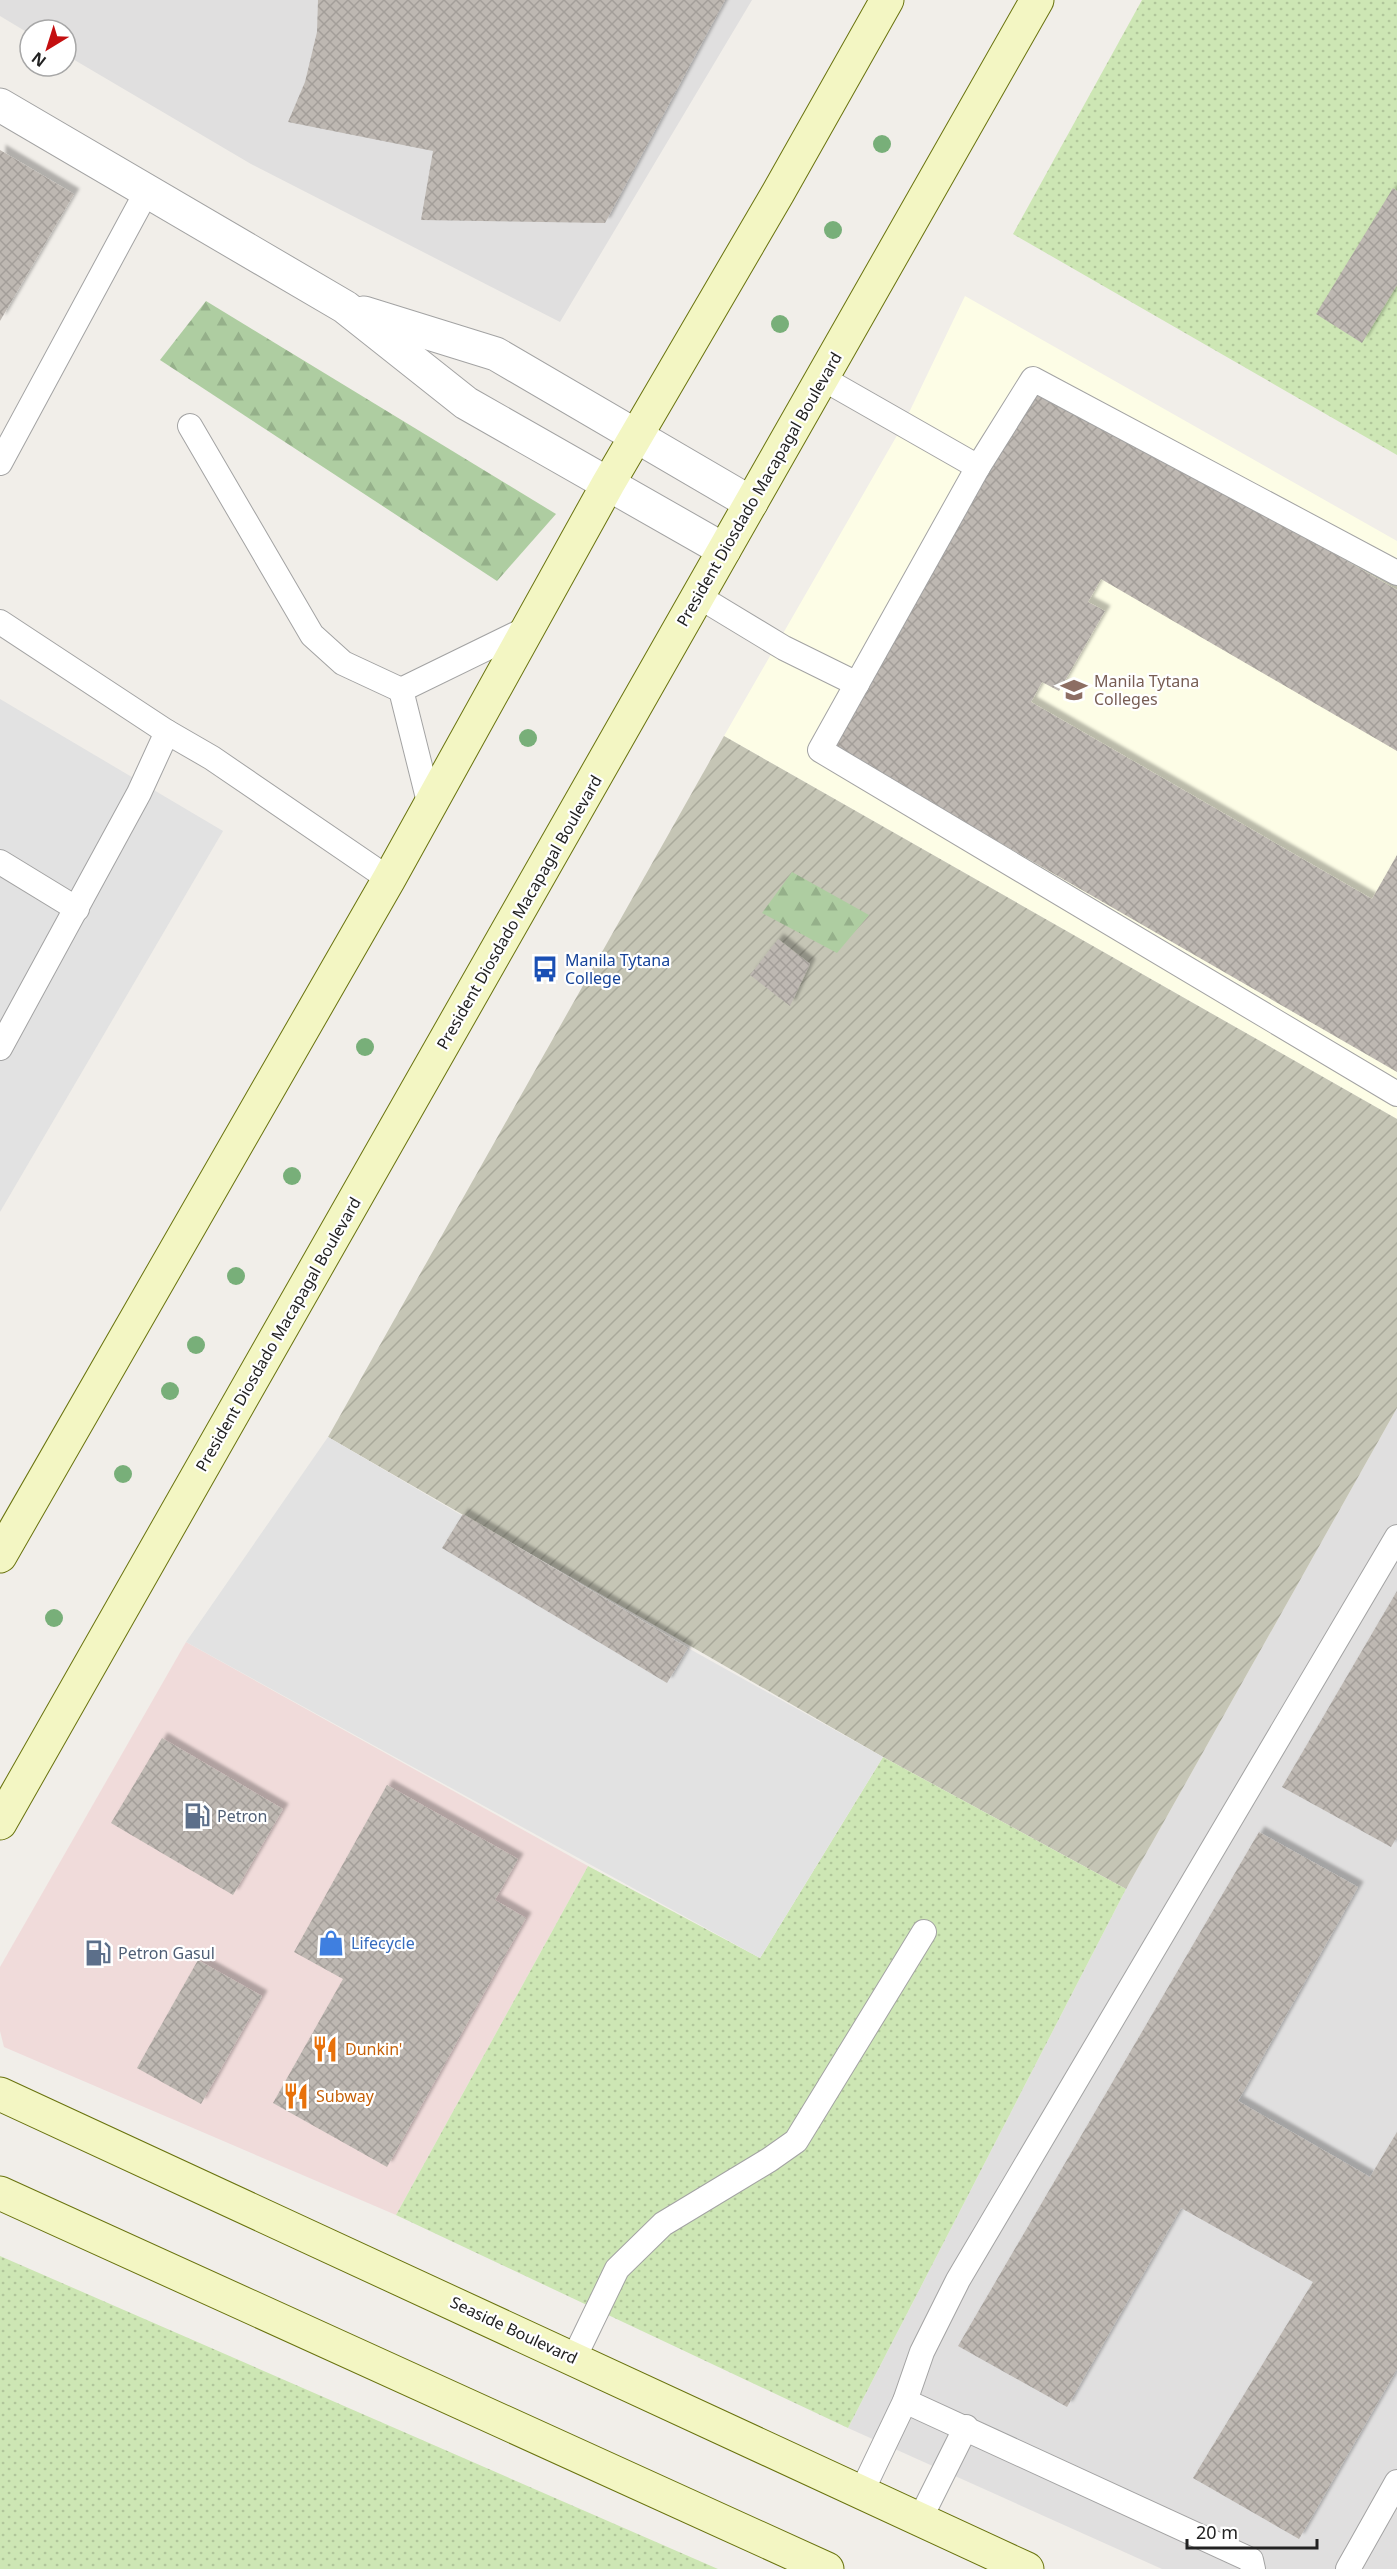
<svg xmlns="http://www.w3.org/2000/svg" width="1397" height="2569" font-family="'Noto Sans',sans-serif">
	<defs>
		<pattern id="construction-furrows" width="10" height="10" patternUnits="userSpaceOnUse" patternTransform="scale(1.5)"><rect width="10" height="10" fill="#c5c5b5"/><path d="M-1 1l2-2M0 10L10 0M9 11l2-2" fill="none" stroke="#a9a99b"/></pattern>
		<pattern id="grass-dots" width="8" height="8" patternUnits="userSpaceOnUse" patternTransform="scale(1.5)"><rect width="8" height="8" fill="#cde6b4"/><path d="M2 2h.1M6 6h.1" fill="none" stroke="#b0c59a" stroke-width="1.8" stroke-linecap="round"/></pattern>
		<pattern id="forest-firs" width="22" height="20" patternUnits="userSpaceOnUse" patternTransform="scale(1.5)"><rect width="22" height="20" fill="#aecda1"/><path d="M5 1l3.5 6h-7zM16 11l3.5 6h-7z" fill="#95b08a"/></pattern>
		<pattern id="building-cross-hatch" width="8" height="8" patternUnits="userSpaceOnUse" patternTransform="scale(1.5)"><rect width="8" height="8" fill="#beb8b2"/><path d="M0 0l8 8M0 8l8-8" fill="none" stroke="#a39e99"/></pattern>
		<filter id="shadow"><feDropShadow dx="5.5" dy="-5.5" stdDeviation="1.5" flood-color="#0004"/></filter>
	</defs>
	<rect width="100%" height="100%" fill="#f1eee9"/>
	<!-- residential -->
	<g fill="#e0dfdf">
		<polygon points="0,0 752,0 560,322 251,164 66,55 66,30 30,30 30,34 0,16"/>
		<polygon points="1397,1408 1397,2569 1162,2569 848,2428 1126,1889"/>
	</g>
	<!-- commercial -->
	<polygon fill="#f0dbda" points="186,1642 588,1866 396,2215 4,2047 0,2031 0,1967"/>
	<!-- education -->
	<polygon fill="#fdfde6" points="965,296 1397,541 1397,1119 724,736 903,425"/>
	<!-- construction -->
	<polygon fill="url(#construction-furrows)" points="724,736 1397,1119 1397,1408 1126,1889 883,1757 328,1437"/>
	<!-- grass -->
	<g fill="url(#grass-dots)">
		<polygon points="1142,0 1397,0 1397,455 1013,234"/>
		<polygon points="883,1757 1126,1889 848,2428 396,2215 588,1866 760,1958"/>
		<polygon points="0,2256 718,2569 0,2569"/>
	</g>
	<!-- forest -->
	<g fill="url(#forest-firs)">
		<polygon points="206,301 556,514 497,581 160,360"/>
		<polygon points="792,872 869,915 837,953 762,913"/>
	</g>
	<!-- parking -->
	<g fill="#e2e2e2">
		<polygon points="0,699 223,831 0,1212"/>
		<polygon points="328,1437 688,1648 883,1757 760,1958 186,1642"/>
	</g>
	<!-- building -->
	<g fill="url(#building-cross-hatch)" filter="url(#shadow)">
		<polygon points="318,0 725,0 605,223 421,220 433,151 288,122 305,82 317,32"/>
		<polygon points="0,150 74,194 0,321"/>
		<polygon points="1393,188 1397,191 1397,285 1362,343 1316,314"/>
		<polygon points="1032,379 1397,590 1397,751 1101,579 1088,602 1105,611 1059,691 1042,682 1031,702 1372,899 1397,855 1397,1072 824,741"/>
		<polygon points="778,939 810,964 790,1006 750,975"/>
		<polygon points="463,1514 688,1648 667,1683 442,1548"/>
		<polygon points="1397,1591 1397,1837 1391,1847 1282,1787"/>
		<polygon points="162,1738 283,1809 233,1895 111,1823"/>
		<polygon points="387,1785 518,1859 495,1900 526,1918 387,2167 273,2103 343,1979 294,1952"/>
		<polygon points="1259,1832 1358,1887 1238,2101 1370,2177 1397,2132 1397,2369 1299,2539 1193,2478 1313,2282 1181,2208 1067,2407 958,2346"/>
		<polygon points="198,1960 262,1996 201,2104 137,2068"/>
	</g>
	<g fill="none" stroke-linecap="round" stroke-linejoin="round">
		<!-- lane casing -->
		<g stroke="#a3a3a3" stroke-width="26">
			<g id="lane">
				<polyline points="822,378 978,467"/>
				<polyline points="190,426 312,635 343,663 401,690"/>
				<polyline points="0,463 147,191"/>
				<polyline points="1397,573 1033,379 978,467 820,750 1397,1094"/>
				<polyline points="698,596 784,648 857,684"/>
				<polyline points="0,622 167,732"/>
				<polyline points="401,690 528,628"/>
				<polyline points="401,690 430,806"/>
				<polyline points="0,862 77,909"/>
				<polyline points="0,1048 139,793 167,732 212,758 389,879"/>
				<polyline points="574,2358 617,2269 663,2224 769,2160 796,2141 924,1932"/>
				<polyline points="905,2401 1251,2560 1253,2569"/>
				<polyline points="862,2491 905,2401 922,2352 958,2280 1397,1537"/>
				<polyline points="920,2519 966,2427"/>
				<polyline points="1348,2569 1397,2482"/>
			</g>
		</g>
		<!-- street casing -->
		<g stroke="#a3a3a3" stroke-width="35">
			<g id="street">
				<polyline points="0,105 345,307 466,403 724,550"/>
				<polyline points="364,313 496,354 751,503"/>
			</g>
		</g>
		<!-- secondary casing -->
		<g stroke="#69730e" stroke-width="35">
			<g id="secondary">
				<polyline points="0,1556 389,879 608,484 778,193 887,0"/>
				<polyline points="0,1823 1037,0"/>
				<polyline points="0,2094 1027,2569"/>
				<polyline points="0,2193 827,2569"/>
			</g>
		</g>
		<!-- lane -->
		<use href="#lane" stroke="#fff" stroke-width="24"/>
		<!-- street -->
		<use href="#street" stroke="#fff" stroke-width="33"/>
		<!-- secondary -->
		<use href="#secondary" stroke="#f3f6c3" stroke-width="33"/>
	</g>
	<!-- trees -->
	<g fill="#78af79">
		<circle cx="882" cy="144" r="9"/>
		<circle cx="833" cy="230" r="9"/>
		<circle cx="780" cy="324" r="9"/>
		<circle cx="528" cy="738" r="9"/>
		<circle cx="365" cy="1047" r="9"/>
		<circle cx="292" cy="1176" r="9"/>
		<circle cx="236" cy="1276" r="9"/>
		<circle cx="196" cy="1345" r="9"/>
		<circle cx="170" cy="1391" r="9"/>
		<circle cx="123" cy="1474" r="9"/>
		<circle cx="54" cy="1618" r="9"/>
	</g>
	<!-- icons -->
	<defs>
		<g id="university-bare" transform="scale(2.07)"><path d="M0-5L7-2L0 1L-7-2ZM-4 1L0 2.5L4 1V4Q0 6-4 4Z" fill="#8d6e63" stroke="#fff" stroke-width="2.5" paint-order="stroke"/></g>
		<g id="bus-bare" transform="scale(2.07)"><path d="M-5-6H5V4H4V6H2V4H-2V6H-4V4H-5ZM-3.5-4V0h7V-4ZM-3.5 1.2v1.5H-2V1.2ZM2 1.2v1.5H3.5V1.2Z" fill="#1a4fb4" stroke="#fff" stroke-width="2.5" paint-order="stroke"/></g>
		<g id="fuel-bare" transform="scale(2.07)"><path d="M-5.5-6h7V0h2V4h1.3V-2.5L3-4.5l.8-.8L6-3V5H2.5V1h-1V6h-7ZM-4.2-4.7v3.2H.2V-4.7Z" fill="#5c6f8a" stroke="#fff" stroke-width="2.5" paint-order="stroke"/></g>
		<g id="shop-bare" transform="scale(2.07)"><path d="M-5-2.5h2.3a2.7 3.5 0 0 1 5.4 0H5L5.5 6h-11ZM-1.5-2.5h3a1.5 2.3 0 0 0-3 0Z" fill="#3f7fe0" stroke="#fff" stroke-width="2.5" paint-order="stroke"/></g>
		<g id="restaurant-bare" transform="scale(2.07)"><path d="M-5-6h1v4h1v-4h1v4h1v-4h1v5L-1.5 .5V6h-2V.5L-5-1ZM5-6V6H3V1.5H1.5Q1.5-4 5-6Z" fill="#e8710a" stroke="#fff" stroke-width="2.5" paint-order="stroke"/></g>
	</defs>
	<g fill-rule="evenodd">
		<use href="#university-bare" x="1074" y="690"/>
		<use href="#bus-bare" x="545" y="969"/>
		<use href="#fuel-bare" x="197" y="1816"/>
		<use href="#shop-bare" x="331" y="1943"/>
		<use href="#fuel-bare" x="98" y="1953"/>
		<use href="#restaurant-bare" x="325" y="2049"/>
		<use href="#restaurant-bare" x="296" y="2096"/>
	</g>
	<g text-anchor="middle" stroke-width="4.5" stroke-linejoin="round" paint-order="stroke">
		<!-- street labels -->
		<g font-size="16" fill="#222" stroke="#fff">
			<text transform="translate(759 489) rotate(-60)" y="6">President Diosdado Macapagal Boulevard</text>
			<text transform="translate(519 912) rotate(-60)" y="6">President Diosdado Macapagal Boulevard</text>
			<text transform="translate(278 1334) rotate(-60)" y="6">President Diosdado Macapagal Boulevard</text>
			<text transform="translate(514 2330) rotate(25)" y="6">Seaside Boulevard</text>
		</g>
		<!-- education labels -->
		<g font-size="16" fill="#785e54" stroke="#fff" text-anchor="start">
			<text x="1094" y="687">Manila Tytana<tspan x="1094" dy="18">Colleges</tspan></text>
		</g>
		<!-- transit labels -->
		<g font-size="16" fill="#164399" stroke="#fff" text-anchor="start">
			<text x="565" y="966">Manila Tytana<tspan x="565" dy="18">College</tspan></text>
		</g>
		<!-- service labels -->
		<g font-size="16" fill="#4e5e75" stroke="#fff" text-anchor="start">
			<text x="217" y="1822">Petron</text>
			<text x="118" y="1959">Petron Gasul</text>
		</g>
		<!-- shop labels -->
		<g font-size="16" fill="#366cbe" stroke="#fff" text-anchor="start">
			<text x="351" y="1949">Lifecycle</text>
		</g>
		<!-- food labels -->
		<g font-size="16" fill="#c56008" stroke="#fff" text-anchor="start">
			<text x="345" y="2055">Dunkin'</text>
			<text x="316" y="2102">Subway</text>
		</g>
	</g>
	<!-- north arrow -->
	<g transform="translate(48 48) rotate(218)"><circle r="28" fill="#ffffff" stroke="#a7a7a7" stroke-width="1.5"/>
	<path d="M0-4.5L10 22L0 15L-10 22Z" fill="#c40f10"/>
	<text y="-9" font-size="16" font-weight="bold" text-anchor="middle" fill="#222222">N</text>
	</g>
	<!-- scale -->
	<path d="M1187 2539v9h130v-9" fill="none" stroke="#222222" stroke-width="3"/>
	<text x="1196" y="2539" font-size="18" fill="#222222" stroke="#ffffff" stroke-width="4.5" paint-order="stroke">20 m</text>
</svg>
